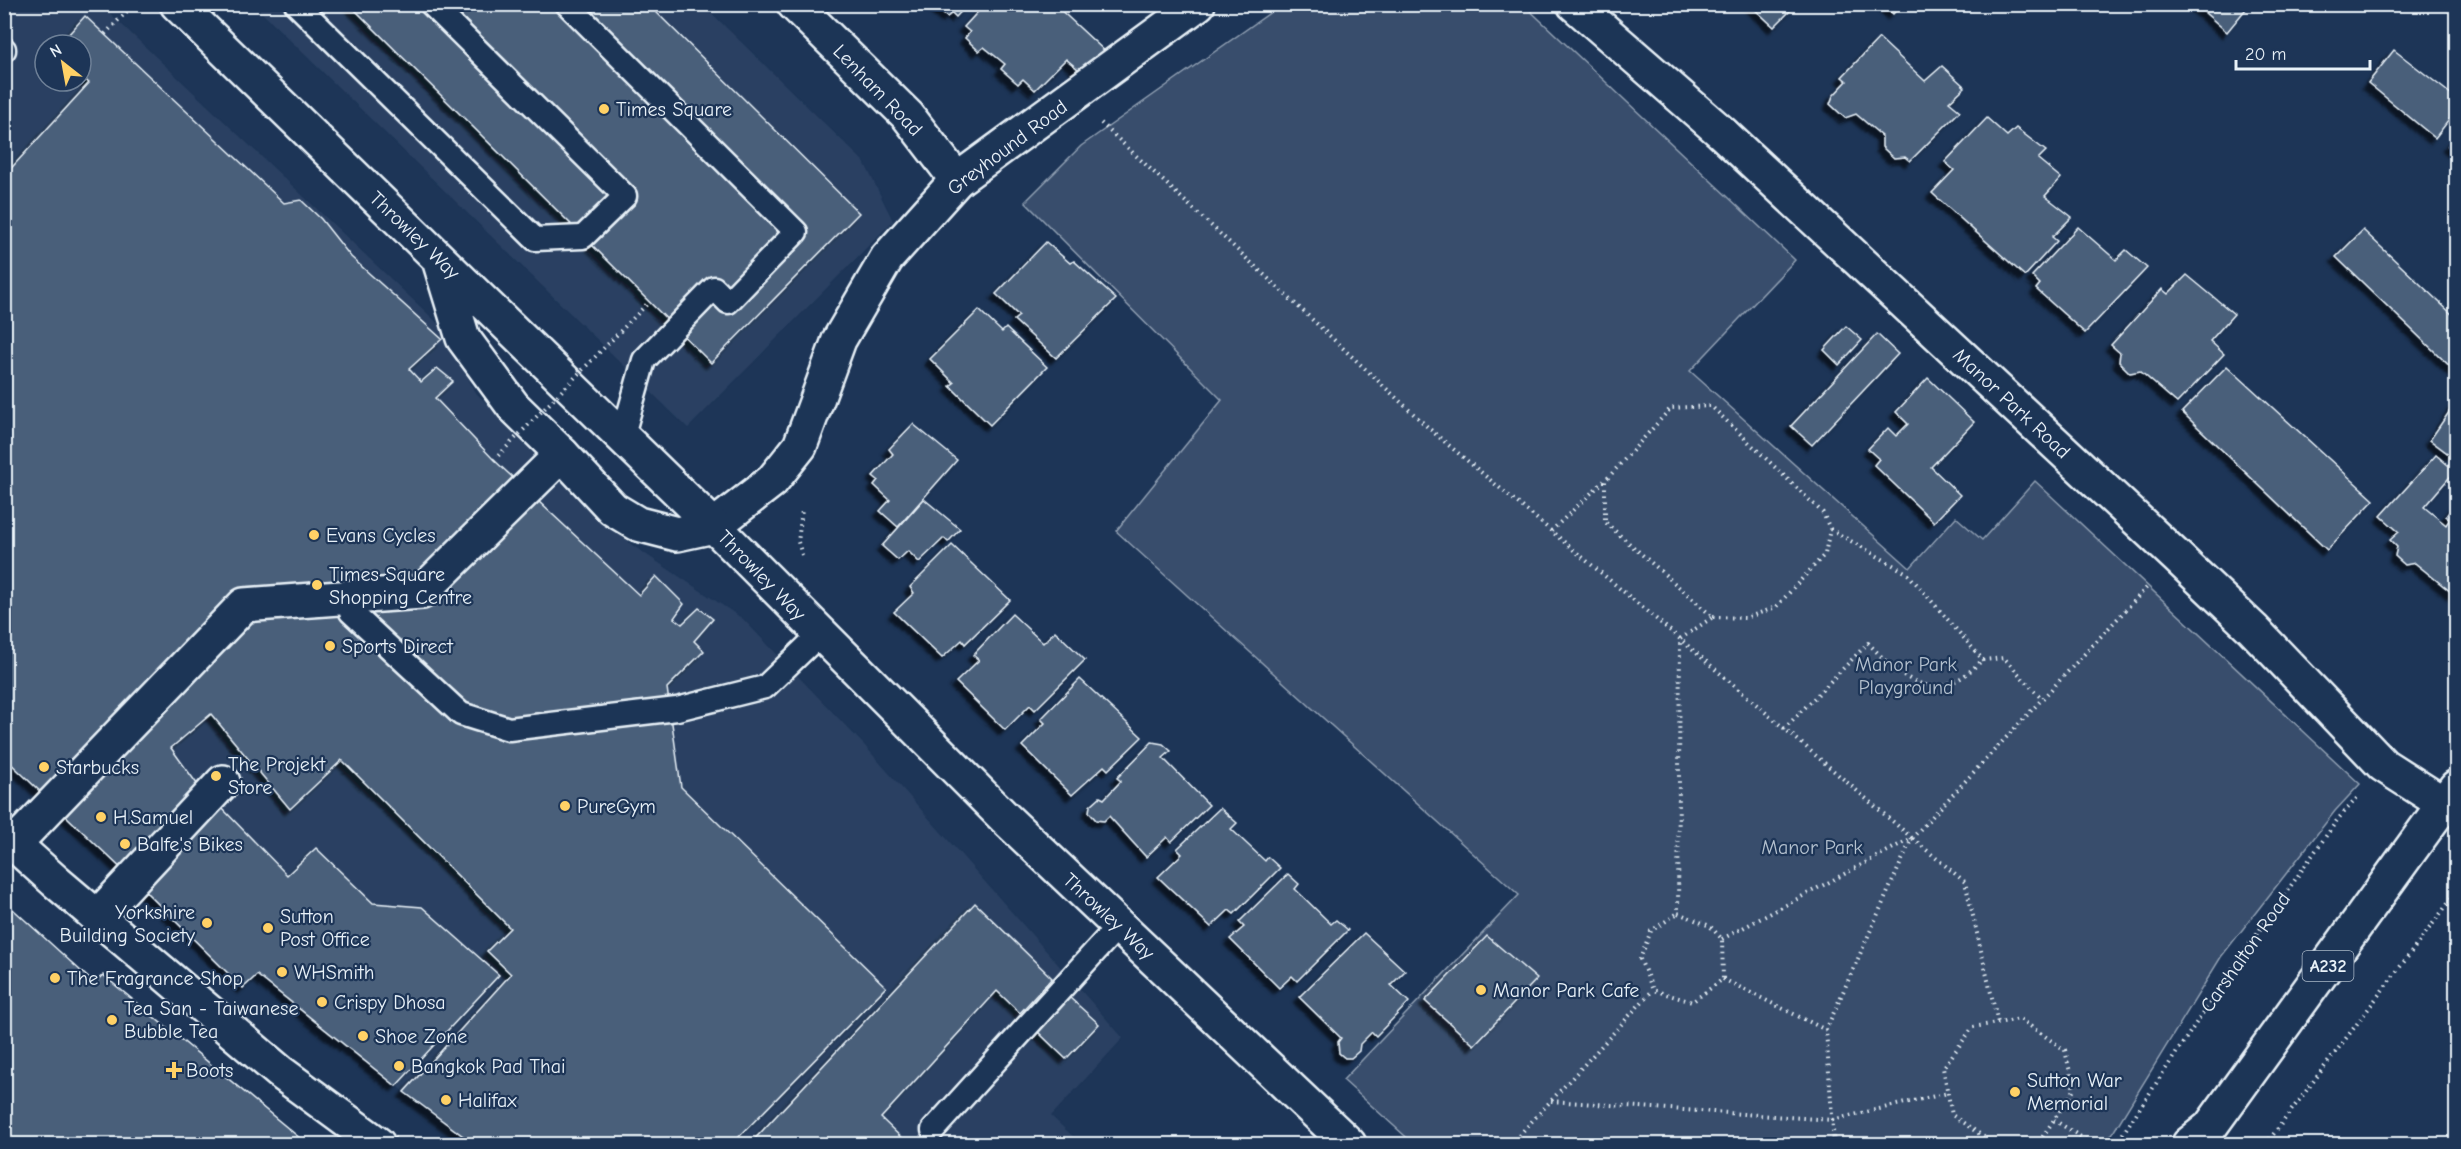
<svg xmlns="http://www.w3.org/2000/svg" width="2461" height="1149" font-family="'Comic Neue',sans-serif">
	<defs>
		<filter id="shadow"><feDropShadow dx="-5.5" dy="5.5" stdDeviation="1.5" flood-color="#0009"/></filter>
	</defs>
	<rect width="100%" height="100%" fill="#1d3557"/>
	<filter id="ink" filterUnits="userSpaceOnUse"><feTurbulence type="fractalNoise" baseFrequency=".0167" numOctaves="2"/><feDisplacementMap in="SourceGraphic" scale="12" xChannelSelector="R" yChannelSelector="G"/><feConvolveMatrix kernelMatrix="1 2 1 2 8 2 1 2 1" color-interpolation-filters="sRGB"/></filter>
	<g filter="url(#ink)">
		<!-- built -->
		<g fill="#2a4162" fill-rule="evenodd">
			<path d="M 4,5 L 101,5 L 448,333 L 474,391 L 632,545 L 743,619 L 864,745 L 1123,1038 L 1051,1116 L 1081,1144 L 474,1144 L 404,1092 L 257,976 L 243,988 L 5,757 ZM 45,45 L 81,45 L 81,81 L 45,81 Z"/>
			<polygon points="254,5 703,5 864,162 893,221 688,428"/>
		</g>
		<!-- green -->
		<polygon fill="#374d6c" stroke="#909fb2" stroke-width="1.5" points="1281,5 1524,5 1795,260 1690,371 1910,568 1956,517 1982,540 2035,481 2360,784 2335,811 2221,957 2106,1144 1414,1144 1343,1080 1519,895 1116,531 1222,400 1025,202 1081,146"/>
		<!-- building -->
		<g fill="#495e7a" stroke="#e8f1f8" stroke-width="1.5" filter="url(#shadow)">
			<polygon points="349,4 648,4 859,213 711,363"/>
			<polygon points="935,4 968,4 956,17 952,13 947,17 934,6"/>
			<polygon points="985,4 1054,4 1109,55 1084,74 1066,59 1035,90 1023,79 1018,84 1001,69 1005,64 984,47 979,51 965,38 970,32 964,27"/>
			<polygon points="1749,4 1797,4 1774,27"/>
			<polygon points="1883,4 1902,4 1893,14"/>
			<polygon points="2195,4 2250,4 2227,32"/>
			<polygon points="85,16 284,203 301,200 321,219 351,257 442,339 409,369 421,382 437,368 453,381 435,398 494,460 639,595 656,576 684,604 674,618 682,624 699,608 713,619 694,641 704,651 667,688 681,787 886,987 732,1144 474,1144 404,1092 511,974 487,951 510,928 342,760 290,809 211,714 171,748 200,788 127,874 4,757 4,176 89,83 81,76 81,45 59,45"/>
			<polygon points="1879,38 1925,81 1942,66 1965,87 1949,102 1960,111 1910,161 1905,157 1894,158 1882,147 1882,136 1856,114 1845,118 1830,104 1833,96 1847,81 1842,77"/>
			<polygon points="2394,50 2456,98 2456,111 2435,138 2368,83"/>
			<polygon points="1987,118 2007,136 2016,128 2046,151 2038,159 2061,178 2045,196 2072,217 2052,237 2057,241 2025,276 1932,193 1954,170 1945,162"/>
			<polygon points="2456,136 2456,153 2448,146"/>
			<polygon points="2078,227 2116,260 2126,250 2147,268 2085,333 2036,289 2040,284 2032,276"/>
			<polygon points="2363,230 2456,318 2456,372 2336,257"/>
			<polygon points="1046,242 1070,263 1074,261 1116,299 1056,358 1014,320 1019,316 996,294"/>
			<polygon points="2187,275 2234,314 2210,341 2224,354 2177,403 2140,371 2130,373 2119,362 2120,353 2111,345 2162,289 2168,294"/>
			<polygon points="979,310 1002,332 1006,328 1047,367 990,425 950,386 954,383 930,359"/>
			<polygon points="1846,326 1862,340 1839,365 1824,350"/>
			<polygon points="1877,334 1898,354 1812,445 1791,426"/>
			<polygon points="2227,366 2374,500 2327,550 2182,412"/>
			<polygon points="1928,378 1974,422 1931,467 1960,495 1934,522 1874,465 1879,459 1868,449 1888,428 1896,436 1908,424 1896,412"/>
			<polygon points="2456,402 2456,455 2453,452 2450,455 2430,440"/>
			<polygon points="913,424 957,460 898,527 880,511 890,500 874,485 878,480 873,476 893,454 889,449"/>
			<polygon points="2436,455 2455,471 2424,507 2446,525 2450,519 2446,516 2456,503 2456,596 2415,563 2405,565 2395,556 2397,547 2390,540 2399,532 2381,516"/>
			<polygon points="924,499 960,529 948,542 944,538 919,562 908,551 898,560 882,546"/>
			<polygon points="952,545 1010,600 965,644 962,640 942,658 894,612 914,593 910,587"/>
			<polygon points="1012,614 1043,643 1055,631 1085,660 1035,710 1030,705 1005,730 956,682 979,660 973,655"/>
			<polygon points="1080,679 1142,737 1108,770 1104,766 1072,795 1022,746 1045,723 1041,719"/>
			<polygon points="1152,742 1163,744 1171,751 1163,758 1209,805 1171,842 1167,837 1146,857 1109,816 1104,821 1096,820 1089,812 1090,806 1100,797 1104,799 1121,781 1117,778"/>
			<polygon points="219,805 287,875 316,848 373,903 422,907 499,975 396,1086 257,975 243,988 142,888"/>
			<polygon points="1220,808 1237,823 1231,829 1265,861 1268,857 1280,868 1234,914 1229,910 1211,927 1158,877 1182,854 1177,849"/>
			<polygon points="1288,874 1299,884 1295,889 1331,924 1336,920 1348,930 1297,981 1292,976 1279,988 1230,939 1244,927 1239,922"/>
			<polygon points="4,901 94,983 103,975 307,1144 4,1144"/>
			<polygon points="975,903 1052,978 1020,1013 997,991 881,1118 908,1144 750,1144"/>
			<polygon points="1364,933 1405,971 1391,985 1409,1002 1376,1036 1372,1032 1360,1044 1359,1051 1351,1058 1345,1058 1339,1053 1338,1042 1341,1038 1299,997"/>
			<polygon points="1487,936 1537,979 1474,1045 1425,1001"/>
			<polygon points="1069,997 1099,1024 1066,1059 1038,1032"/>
		</g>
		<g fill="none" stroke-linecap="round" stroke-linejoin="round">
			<!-- service casing -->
			<g stroke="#e8f1f8" stroke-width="27">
				<g id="service">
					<polyline points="296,4 535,239 583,237 625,196 431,4"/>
					<polyline points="567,4 796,232 728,302 714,288 644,360 622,438"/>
					<polyline points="4,49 4,50"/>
					<polyline points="351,612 461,714 509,729 677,709 765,687 820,634"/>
					<polyline points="933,1130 1119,925"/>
				</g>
			</g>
			<!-- pedestrian casing -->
			<g stroke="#e8f1f8" stroke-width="38">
				<g id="pedestrian">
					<polyline points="4,835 55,881 280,1072 378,1144"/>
					<polyline points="15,843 244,605 422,592 562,454"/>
					<polyline points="97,917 223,782"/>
				</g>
			</g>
			<!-- minor casing -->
			<g stroke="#e8f1f8" stroke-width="38">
				<g id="minor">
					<polyline points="794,4 908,116 957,180"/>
					<polyline points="1574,4 1721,132 2176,556 2253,629 2383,765 2444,804"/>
					<polyline points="714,526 772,481 800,446 839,340 887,258 957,180 1198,4"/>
				</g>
			</g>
			<!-- secondary casing -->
			<g stroke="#e8f1f8" stroke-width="38">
				<g id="secondary">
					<polyline points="177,4 714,526 1005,818 1349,1144"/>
					<polyline points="440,263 463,338 513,406 562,454 613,509 638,524 677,534 714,526"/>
				</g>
			</g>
			<!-- trunk casing -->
			<g stroke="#e8f1f8" stroke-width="38">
				<polyline id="trunk" points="2189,1144 2210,1127 2456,787"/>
			</g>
			<!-- path -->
			<g stroke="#e8f1f8" stroke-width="4" stroke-dasharray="1.5 4.5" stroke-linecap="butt">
				<polyline points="105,34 134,4"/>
				<polyline points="1101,123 1433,432 1680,639 1678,913"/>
				<polyline points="1830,529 1907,573 1983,660 2004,658 2042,699"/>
				<polyline points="1551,531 1604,481"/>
				<polyline points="802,555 798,542 802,510"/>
				<polyline points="1713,617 1746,618 1776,607 1825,554 1830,529 1823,513 1711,406 1671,408 1605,481 1605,522 1713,617 1680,639 1912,838"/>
				<path d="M 1784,729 L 1868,643 C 1892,667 1920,699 1957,680 C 1966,676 1975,666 1983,660"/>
				<polygon points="1678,913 1710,926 1722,939 1723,979 1692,1002 1653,990 1640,959 1651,931"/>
				<polyline points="1722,939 1912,838 1965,882 1998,1023"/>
				<polyline points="1723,979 1826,1030"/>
				<polyline points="1551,1101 1832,1120 1948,1093"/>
				<polyline points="2054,1120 2092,1144"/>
				<polyline points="1511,1144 1653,990"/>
				<polyline points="1834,1144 1826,1030 1912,838 2149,585"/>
				<polyline points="1994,1144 1952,1115 1943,1068 1973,1027 2020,1019 2065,1050 2074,1090 2039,1142 2012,1144"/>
				<polyline points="2116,1144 2232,969 2338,819 2359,796"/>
				<polyline points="2266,1144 2456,893"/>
			</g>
			<!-- service -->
			<use href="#service" stroke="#1d3557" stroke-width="22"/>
			<!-- pedestrian -->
			<use href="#pedestrian" stroke="#1d3557" stroke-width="33"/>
			<!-- minor -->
			<use href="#minor" stroke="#1d3557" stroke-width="33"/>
			<!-- secondary -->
			<use href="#secondary" stroke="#1d3557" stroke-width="33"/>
			<!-- trunk -->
			<use href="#trunk" stroke="#1d3557" stroke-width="33"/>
			<!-- path-bridge -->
			<polyline stroke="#e8f1f8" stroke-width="4" stroke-dasharray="1.5 4.5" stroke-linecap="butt" points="494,460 648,303"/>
		</g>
	</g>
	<!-- markers -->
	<g fill="#ffd166" stroke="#1d3557" stroke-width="2">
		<circle cx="604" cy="109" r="6"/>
		<circle cx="314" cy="535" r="6"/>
		<circle cx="317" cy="585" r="6"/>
		<circle cx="330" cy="646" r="6"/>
		<circle cx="44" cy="767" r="6"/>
		<circle cx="216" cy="776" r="6"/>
		<circle cx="565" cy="806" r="6"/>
		<circle cx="101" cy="817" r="6"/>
		<circle cx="125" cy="844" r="6"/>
		<circle cx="207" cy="923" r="6"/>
		<circle cx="268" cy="928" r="6"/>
		<circle cx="282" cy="972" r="6"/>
		<circle cx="55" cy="978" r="6"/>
		<circle cx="1481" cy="990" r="6"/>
		<circle cx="322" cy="1002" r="6"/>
		<circle cx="112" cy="1020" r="6"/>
		<circle cx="363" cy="1036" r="6"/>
		<circle cx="399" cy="1066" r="6"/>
		<path d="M171 1061h6v6h6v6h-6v6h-6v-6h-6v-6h6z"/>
		<circle cx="2015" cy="1092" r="6"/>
		<circle cx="446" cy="1100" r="6"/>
	</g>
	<g text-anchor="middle" stroke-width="4.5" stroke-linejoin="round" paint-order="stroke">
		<!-- shield labels -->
		<rect fill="#1d3557" stroke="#abb9c8" stroke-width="1.5" x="2302.5" y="951" width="51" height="30" rx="4.5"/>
		<g font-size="18" font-weight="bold" fill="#e8f1f8">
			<text x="2328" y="972">A232</text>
		</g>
		<!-- street labels -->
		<g font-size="20" fill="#e8f1f8" stroke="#1d3557">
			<text transform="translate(878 90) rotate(46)" y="7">Lenham Road</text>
			<text transform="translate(1007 147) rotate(-37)" y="7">Greyhound Road</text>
			<text transform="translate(415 235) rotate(44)" y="7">Throwley Way</text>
			<text transform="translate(2012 403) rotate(43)" y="7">Manor Park Road</text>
			<text transform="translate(762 575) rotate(46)" y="7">Throwley Way</text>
			<text transform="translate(1109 916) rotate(43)" y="7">Throwley Way</text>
			<text transform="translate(2245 952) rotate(-55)" y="7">Carshalton Road</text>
		</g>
		<!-- poi labels -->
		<g font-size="20" fill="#e8f1f8" stroke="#1d3557" text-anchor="start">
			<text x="616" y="116">Times Square</text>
			<text x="326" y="542">Evans Cycles</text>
			<text x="329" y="581">Times Square<tspan x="329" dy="23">Shopping Centre</tspan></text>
			<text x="342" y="653">Sports Direct</text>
			<text x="228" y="771">The Projekt<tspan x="228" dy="23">Store</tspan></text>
			<text x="56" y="774">Starbucks</text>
			<text x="577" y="813">PureGym</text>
			<text x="113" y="824">H.Samuel</text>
			<text x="137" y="851">Balfe's Bikes</text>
			<text x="195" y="919" text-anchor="end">Yorkshire<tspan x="195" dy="23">Building Society</tspan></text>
			<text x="280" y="923">Sutton<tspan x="280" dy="23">Post Office</tspan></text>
			<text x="294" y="979">WHSmith</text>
			<text x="67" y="985">The Fragrance Shop</text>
			<text x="1493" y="997">Manor Park Cafe</text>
			<text x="334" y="1009">Crispy Dhosa</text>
			<text x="124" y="1015">Tea San - Taiwanese<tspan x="124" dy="23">Bubble Tea</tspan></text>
			<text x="375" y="1043">Shoe Zone</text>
			<text x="411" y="1073">Bangkok Pad Thai</text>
			<text x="186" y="1077">Boots</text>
			<text x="2027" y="1087">Sutton War<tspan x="2027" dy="23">Memorial</tspan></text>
			<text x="458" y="1107">Halifax</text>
		</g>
		<!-- park labels -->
		<g font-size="20" fill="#b3c0ce" stroke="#1d3557">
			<text x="1906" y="671">Manor Park<tspan x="1906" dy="23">Playground</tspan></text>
			<text x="1812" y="854">Manor Park</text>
		</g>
	</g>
	<!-- margin -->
	<rect width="2461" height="1149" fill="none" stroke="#1d3557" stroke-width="24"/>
	<rect x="12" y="12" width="2437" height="1125" fill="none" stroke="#e8f1f8" stroke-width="2" filter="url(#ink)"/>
	<!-- north arrow -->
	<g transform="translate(63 63) rotate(329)"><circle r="28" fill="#1d3557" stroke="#6e8097" stroke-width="1.5"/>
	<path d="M0-4.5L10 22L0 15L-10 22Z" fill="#ffd166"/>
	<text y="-9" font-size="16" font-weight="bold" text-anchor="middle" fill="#e8f1f8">N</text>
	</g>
	<!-- scale -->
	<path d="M2236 60v9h134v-9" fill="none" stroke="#e8f1f8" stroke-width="3"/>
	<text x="2245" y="60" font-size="18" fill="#e8f1f8" stroke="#1d3557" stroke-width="4.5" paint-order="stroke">20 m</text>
</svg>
